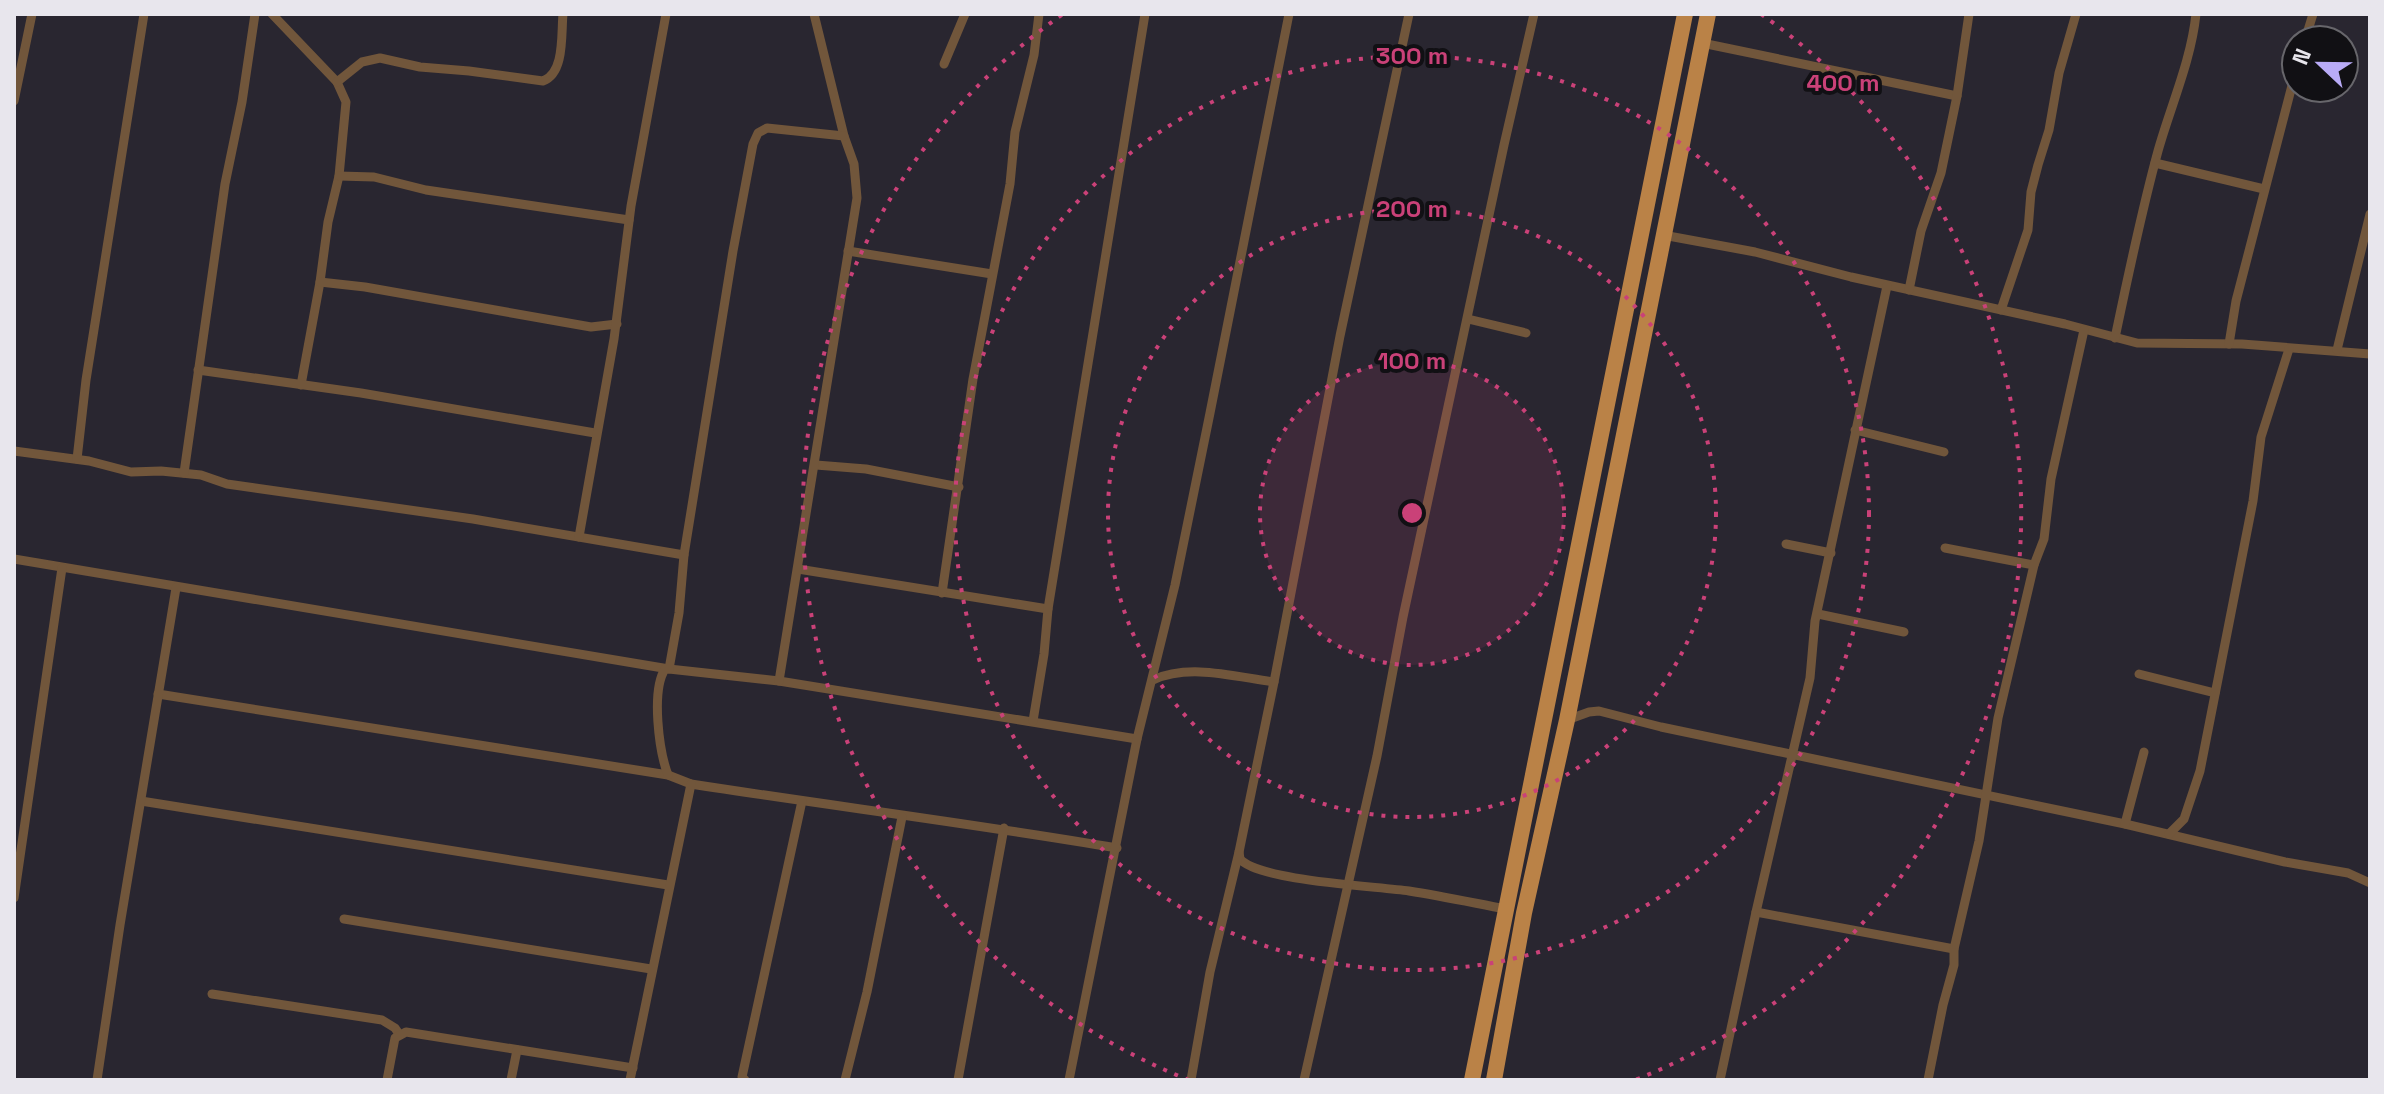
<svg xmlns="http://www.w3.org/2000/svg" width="2384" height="1094" font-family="'Space Grotesk',sans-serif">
	<rect width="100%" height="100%" fill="#292630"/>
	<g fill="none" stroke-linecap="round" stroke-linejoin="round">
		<!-- street -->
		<g stroke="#71563b" stroke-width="9">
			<polyline points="272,14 337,82 346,102 339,176 328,222 320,282 301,385"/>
			<polyline points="2305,40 2313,14"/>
			<polyline points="1702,43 1957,96"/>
			<polyline points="944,64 965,14"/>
			<path d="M 337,82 L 362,62 L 380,58 L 420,67 L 469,71 L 543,81 C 565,73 561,34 563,14"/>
			<polyline points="14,101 32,14"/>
			<polyline points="2155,163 2264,189"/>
			<polyline points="339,176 374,177 426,190 629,220"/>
			<polyline points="1663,235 1755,252 1851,277 2065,324 2137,343 2242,344 2370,354"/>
			<polyline points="848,251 992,274"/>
			<polyline points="320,282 365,287 591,327 617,324"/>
			<polyline points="1909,290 1921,231 1941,173 1957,96 1969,14"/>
			<polyline points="2001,310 2028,230 2031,192 2038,165 2049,130 2059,73 2076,14"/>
			<polyline points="1468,319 1526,333"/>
			<path d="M 2115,338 C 2128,276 2141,213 2158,151 C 2171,105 2191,61 2196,14"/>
			<polyline points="2229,344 2236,301 2296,70"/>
			<polyline points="2337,350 2370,214"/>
			<polyline points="198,370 361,393 595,433"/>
			<polyline points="1855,430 1944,452"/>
			<polyline points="14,451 89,461 131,472 161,471 201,475 227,484 473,519 684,555"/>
			<polyline points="77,459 86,380 144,14"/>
			<polyline points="816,465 866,469 959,487"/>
			<polyline points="184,473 225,184 242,102 255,14"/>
			<polyline points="579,537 614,339 631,206 666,14"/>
			<polyline points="1786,544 1831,553"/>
			<polyline points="1945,548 2034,565"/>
			<polyline points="14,559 669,669 779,681 1137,739"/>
			<polyline points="798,569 1048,609"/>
			<polyline points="942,593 973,379 1010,184 1015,132 1034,55 1039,14"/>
			<polyline points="1818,614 1904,632"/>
			<polyline points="2139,674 2215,693"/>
			<path d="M 1153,680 C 1189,663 1236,677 1274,682"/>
			<polyline points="779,681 857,198 854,164 844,136 814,14"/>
			<path d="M 158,694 L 668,775 L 691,784 C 833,806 976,824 1117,848"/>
			<polyline points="1567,720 1589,712 1599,711 1661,727 2125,824 2285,862 2348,873 2370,883"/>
			<polyline points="1033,721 1044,654 1048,609 1145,14"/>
			<path d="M 668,775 C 659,751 651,691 665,669 L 669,669 L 679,613 L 684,555 L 733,251 L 753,144 L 758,133 L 767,128 L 844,136"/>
			<polyline points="141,801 668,885"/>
			<polyline points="2125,824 2144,752"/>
			<polyline points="2169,834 2184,819 2200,771 2253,501 2261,437 2289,349"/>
			<path d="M 1239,852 L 1240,859 C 1259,881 1375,886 1409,891 C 1441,896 1474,903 1506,909"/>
			<polyline points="14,898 62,568"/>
			<polyline points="1756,912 1954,949"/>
			<polyline points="344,919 651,969"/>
			<polyline points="212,994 382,1020 395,1028 399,1034"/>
			<polyline points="97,1080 120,925 176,588"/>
			<polyline points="387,1080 395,1038 406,1032 633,1068"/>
			<polyline points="511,1080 517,1050"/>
			<polyline points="630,1080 691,784"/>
			<polyline points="745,1080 742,1077 802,801"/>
			<polyline points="845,1080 867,992 902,817"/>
			<polyline points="958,1080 1004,828"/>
			<polyline points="1069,1080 1137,739 1175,585 1210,413 1289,14"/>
			<polyline points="1191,1080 1210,972 1239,852 1274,682 1340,336 1409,14"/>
			<polyline points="1304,1080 1377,756 1403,617 1504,145 1534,14"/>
			<polyline points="1720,1080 1756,912 1810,678 1815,621 1887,286"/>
			<polyline points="1928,1080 1943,1005 1954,965 1954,949 1979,841 1998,718 2034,565 2044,539 2051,479 2084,330"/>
		</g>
		<!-- primary -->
		<g stroke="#ba8247" stroke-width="16">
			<polyline points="1472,1080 1685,14"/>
			<polyline points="1494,1080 1524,913 1567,720 1708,14"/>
		</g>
	</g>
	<!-- distance rings -->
	<circle cx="1412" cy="513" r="152" fill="#ca4178" fill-opacity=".12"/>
	<g fill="none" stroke="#ca4178" stroke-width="4" stroke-dasharray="4 8">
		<circle cx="1412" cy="513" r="152"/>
		<circle cx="1412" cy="513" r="304"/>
		<circle cx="1412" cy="513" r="457"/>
		<path d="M1189 1080A609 609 0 0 1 1063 14M1761 14A609 609 0 0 1 1635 1080"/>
	</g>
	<circle cx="1412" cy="513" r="12" fill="#ca4178" stroke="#111014" stroke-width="4"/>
	<g font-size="24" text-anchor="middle" font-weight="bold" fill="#ca4178" stroke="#111014" stroke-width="8" stroke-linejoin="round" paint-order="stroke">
		<text x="1412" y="64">300 m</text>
		<text x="1843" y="91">400 m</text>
		<text x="1412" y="217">200 m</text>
		<text x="1412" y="369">100 m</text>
	</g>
	<!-- border -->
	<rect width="2384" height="1094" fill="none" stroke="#e8e6ed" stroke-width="32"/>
	<!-- north arrow -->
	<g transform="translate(2320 64) rotate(292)"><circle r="38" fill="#111014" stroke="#67666b" stroke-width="2"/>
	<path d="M0-6L14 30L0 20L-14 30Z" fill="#b9abf7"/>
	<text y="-12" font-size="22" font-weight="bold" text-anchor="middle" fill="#e8e6ed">N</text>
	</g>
</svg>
